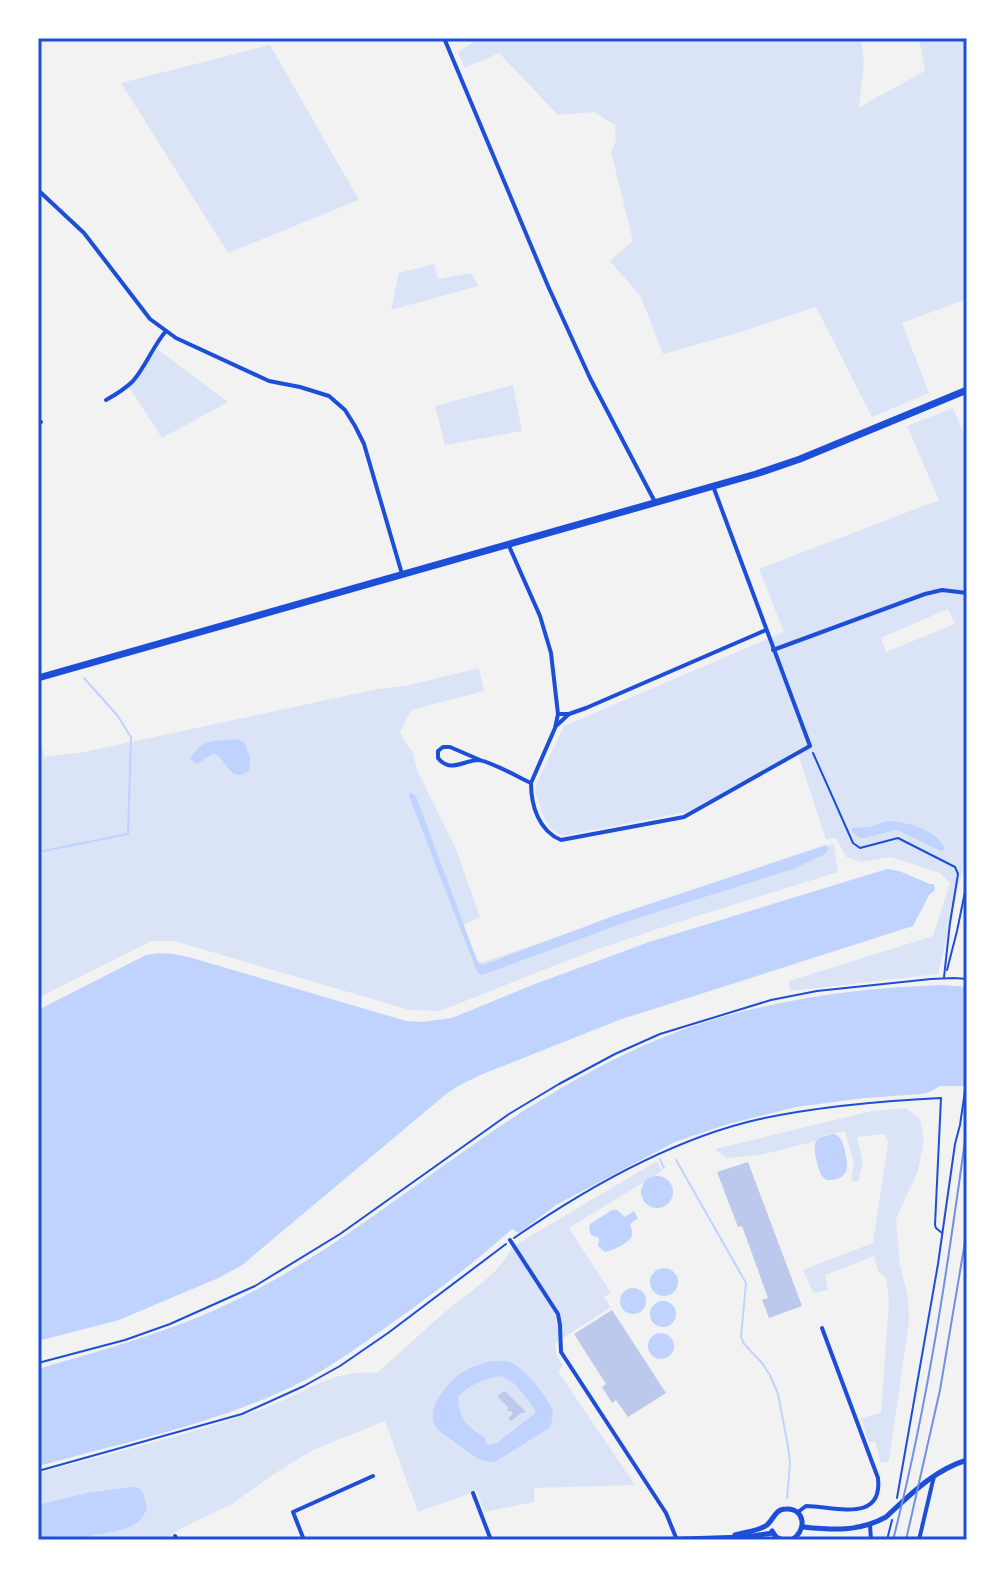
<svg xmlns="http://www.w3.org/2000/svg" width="1005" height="1578" font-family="Ubuntu,sans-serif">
	<rect width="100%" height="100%" fill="#f2f2f2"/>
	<!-- green -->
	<g fill="#dbe4f7" fill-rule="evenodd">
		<polygon points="480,38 861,38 864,63 859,107 925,71 919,38 967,38 967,299 902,323 929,393 872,417 816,307 741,332 663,354 641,297 610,261 633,241 611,152 616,141 615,125 594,112 558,115 499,53 465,68 458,52"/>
		<polygon points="270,45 359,200 228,253 121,83"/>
		<polygon points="434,264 438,279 472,273 478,286 391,310 399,273"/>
		<polygon points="157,349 228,402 162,438 129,387 135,381"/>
		<polygon points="513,385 522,431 445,445 435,406"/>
		<path d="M 953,408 L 967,442 L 967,851 L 938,974 L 790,991 L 789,981 L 933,936 L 950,883 L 940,873 L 891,857 L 861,862 L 846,857 L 836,838 L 826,840 L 797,751 L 687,812 L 562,836 L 552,830 L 544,817 L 535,793 L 537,782 L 564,726 L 784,632 L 759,569 L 939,500 L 907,426 ZM 948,609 L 955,624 L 886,652 L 881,638 Z"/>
		<polygon points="479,668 484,691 411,710 400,733 413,753 417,770 456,849 480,917 461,926 474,965 834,844 838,872 672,924 589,952 440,1011 410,1010 174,941 152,941 38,998 38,747 42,746 44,757 84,752 378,689 405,686"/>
		<polygon points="906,1108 920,1119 924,1140 918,1171 896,1219 900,1264 908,1297 909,1322 889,1461 881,1463 875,1441 869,1443 861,1418 881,1413 889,1301 886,1278 878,1271 874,1256 825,1275 828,1290 813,1293 803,1270 873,1243 888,1143 884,1134 857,1137 863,1163 858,1182 851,1180 854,1163 845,1131 822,1136 816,1141 760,1155 727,1158 715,1149 872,1111"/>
		<path d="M 657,1161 L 662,1171 L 569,1228 L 611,1293 L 604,1297 L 611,1307 L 555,1343 L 556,1354 L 563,1365 L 558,1371 L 635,1485 L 534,1488 L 534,1502 L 484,1512 L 477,1491 L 418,1512 L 385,1421 L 313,1450 L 280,1470 L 232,1504 L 186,1526 L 162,1540 L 38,1540 L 38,1473 C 113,1453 189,1435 262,1409 C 302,1395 331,1369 377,1373 C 402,1351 426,1328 451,1307 C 472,1289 501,1273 512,1247 Z"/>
	</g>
	<!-- water -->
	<g fill="#bfd3fe" fill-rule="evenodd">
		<path d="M 236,739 L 244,742 L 250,757 L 249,771 C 230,784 229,762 214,753 L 197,764 L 190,759 C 203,737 215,742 236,739 Z"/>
		<polygon points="410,793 415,795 417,799 475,955 478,962 483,965 616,915 826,845 829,848 825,854 793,869 632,920 482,975 477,972 409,796"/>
		<path d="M 887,821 C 906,821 937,830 945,849 L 941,851 L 897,830 L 864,838 L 859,838 L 852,831 L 852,828 L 869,827 Z"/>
		<path d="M 887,869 L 899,871 L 930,884 L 934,884 L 935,890 L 929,895 L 913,926 L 619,1020 L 480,1075 L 458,1086 L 445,1095 L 241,1266 L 216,1279 L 119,1320 L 38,1341 L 38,1010 L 146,955 C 167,951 179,955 199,960 L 406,1021 L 422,1022 L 452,1018 L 535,984 L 649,942 Z"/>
		<path d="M 943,985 L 967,987 L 967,1086 L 940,1086 L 930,1092 L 921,1094 L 864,1098 L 796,1107 L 728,1124 L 675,1142 L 556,1205 L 519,1233 L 512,1229 C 474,1263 433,1294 392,1323 C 364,1343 335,1364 305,1380 C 224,1422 125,1442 38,1466 L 38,1369 C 106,1349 174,1331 238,1299 C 334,1252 416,1182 505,1123 C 575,1077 652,1035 733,1014 C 801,996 873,987 943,985 Z"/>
		<path d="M 835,1134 C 844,1140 844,1147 846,1157 C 850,1173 843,1181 826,1180 C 819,1174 819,1170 817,1162 C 812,1141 814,1137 835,1134 Z"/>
		<circle cx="657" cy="1192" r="16"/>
		<path d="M 612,1210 L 617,1210 L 625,1217 L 634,1211 L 638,1218 L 630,1224 C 631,1226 633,1233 632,1236 C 629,1243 612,1251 605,1252 L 598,1246 L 599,1238 L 591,1235 L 589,1227 L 590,1224 Z"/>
		<circle cx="664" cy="1282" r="14"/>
		<circle cx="633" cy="1301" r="13"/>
		<circle cx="663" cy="1314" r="13"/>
		<circle cx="661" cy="1346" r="13"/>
		<path d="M 491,1361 C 497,1361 504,1360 510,1362 C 522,1366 548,1397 552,1409 C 554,1416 552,1422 549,1428 L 495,1462 C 478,1462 470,1453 456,1443 C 450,1438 440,1433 436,1427 C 424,1409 448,1383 461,1373 C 471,1367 481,1364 491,1361 ZM 500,1376 C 516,1380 525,1397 535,1410 L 535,1413 L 497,1443 L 490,1445 L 485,1443 L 485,1438 C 466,1425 460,1421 458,1397 C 469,1385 484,1379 500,1376 Z"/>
		<path d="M 132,1487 L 139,1488 L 144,1495 L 147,1508 C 144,1515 142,1520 135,1524 C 118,1535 60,1540 38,1540 L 38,1505 L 87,1493 Z"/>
	</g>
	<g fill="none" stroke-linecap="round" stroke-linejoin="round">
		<!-- stream -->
		<g stroke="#bfd3fe" stroke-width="2">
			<polyline points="38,852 128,834 131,737 117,715 84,678"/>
			<polyline points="660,1159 664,1168"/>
			<polyline points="676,1160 746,1283 741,1337 744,1344 762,1363 770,1375 778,1394 788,1446 790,1463 787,1498"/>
		</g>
	</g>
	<!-- building -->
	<g fill="#bdc9ec">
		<polygon points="748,1162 802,1306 769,1318 762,1300 768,1298 742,1226 738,1227 717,1172"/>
		<polygon points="612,1310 666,1393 628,1417 616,1400 612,1403 602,1387 606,1384 574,1334"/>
		<polygon points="505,1391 525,1411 525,1413 521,1413 511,1421 508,1418 513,1414 511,1411 507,1411 508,1407 498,1397 498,1395"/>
	</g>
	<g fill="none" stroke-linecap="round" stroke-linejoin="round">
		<!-- path -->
		<g stroke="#1d4ed8" stroke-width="2">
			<polyline points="813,753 853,843 860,848 898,838 955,867 958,874 950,923 944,977"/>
			<polyline points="947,970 957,931 967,882"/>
			<path d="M 514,1238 C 585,1189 675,1138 760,1119 C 820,1106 880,1101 941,1098 L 935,1225 L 936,1228 L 942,1233"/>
			<polyline points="38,1363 125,1340 170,1324 255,1286 340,1234 509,1114 559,1084 615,1054 660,1034 771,1000 817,991 931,979 954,978 967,979"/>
			<polyline points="38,1471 242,1414 304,1386 340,1366 388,1333 506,1244"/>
			<polyline points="897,1498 938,1264 955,1144 960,1125 967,1077"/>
			<polyline points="887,1540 892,1520"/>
		</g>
		<!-- minor -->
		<g stroke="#1d4ed8" stroke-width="4">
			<polyline points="444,38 548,286 590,378 655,502"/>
			<polyline points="38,190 84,233 150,319 176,338 269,381 300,387 329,396 345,410 355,426 364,444 402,574"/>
			<path d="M 106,400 C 115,395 125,389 133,381 C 146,366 153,346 166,331"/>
			<polyline points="38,423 41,422"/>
			<polyline points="509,546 540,616 551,653 558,714 555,728 531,783"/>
			<polyline points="773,650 925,594 942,590 967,593"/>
			<polyline points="558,714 569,714 586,708 766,630"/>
			<polyline points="556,726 569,714"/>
			<path d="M 480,760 L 450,747 L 443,747 L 438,751 L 438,758 C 450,773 462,761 478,760 C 488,760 520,778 531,783 C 531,806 539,831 561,840 L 684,817 L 810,746 L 713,486"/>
			<polyline points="510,1240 558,1314 560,1325 561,1352 666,1513 677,1540"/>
			<polyline points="473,1493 491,1540"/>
			<path d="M 798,1512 L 806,1506 C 834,1506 883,1524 878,1478 L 822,1328"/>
			<polyline points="870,1525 871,1540"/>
			<polyline points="175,1536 177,1540"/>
			<polyline points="304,1540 293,1512 373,1476"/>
			<polyline points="919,1540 934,1476"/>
		</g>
		<!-- tertiary -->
		<g stroke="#1d4ed8" stroke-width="5">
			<path d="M 803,1527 C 833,1530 859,1532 886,1517 C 911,1494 934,1470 967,1460"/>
			<polyline points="772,1531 776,1537 783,1540"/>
			<path d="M 735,1535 C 745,1532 759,1531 767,1525 C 774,1519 775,1509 786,1509 C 806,1508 807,1532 791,1540"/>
			<polyline points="653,1540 745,1537 773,1533"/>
		</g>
		<!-- primary -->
		<polyline stroke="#1d4ed8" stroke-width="7" points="38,678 756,474 800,459 967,390"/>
		<!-- rail -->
		<g stroke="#7290e2" stroke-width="2">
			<path d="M 893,1540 C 928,1404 948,1265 967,1126"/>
			<polyline points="906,1540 940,1390 967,1230"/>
		</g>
	</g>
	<!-- border -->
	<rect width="1005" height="1578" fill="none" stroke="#ffffff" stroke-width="80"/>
	<rect x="40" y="40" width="925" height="1498" fill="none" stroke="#1d4ed8" stroke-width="3"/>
</svg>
